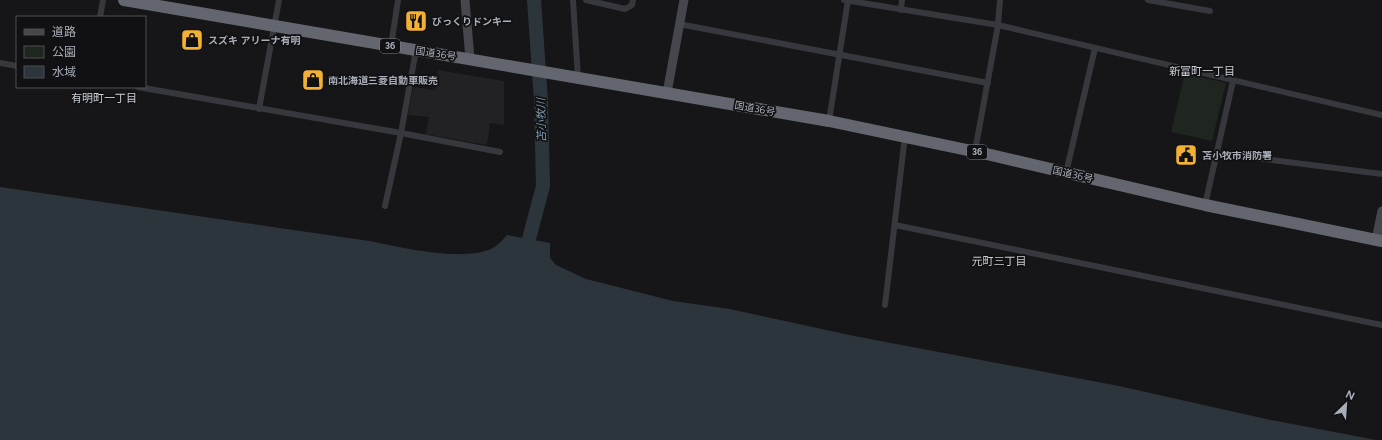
<svg xmlns="http://www.w3.org/2000/svg" width="1382" height="440" font-family="Figtree,'Noto Sans JP',sans-serif">
	<rect width="100%" height="100%" fill="#161618"/>
	<!-- built -->
	<polygon fill="#222225" points="438,70 504,81 504,125 490,123 487,145 426,134 429,117 408,115 413,87 435,90"/>
	<!-- green -->
	<polygon fill="#1e261f" points="1185,73 1226,83 1212,141 1171,132"/>
	<!-- water -->
	<path fill="#2c353c" d="M 0,187 L 369,241 C 400,247 461,262 491,249 C 497,246 502,241 507,235 L 550,243 L 550,258 L 556,265 L 586,279 L 673,301 L 730,309 L 854,336 L 1119,386 L 1266,419 L 1376,440 L 0,440 Z"/>
	<g fill="none" stroke-linecap="round" stroke-linejoin="round">
		<!-- river -->
		<polyline stroke="#2c353c" stroke-width="14" points="529,239 543,186 541,101 534,0"/>
		<!-- street -->
		<g stroke="#37383d" stroke-width="6">
			<polyline points="573,0 578,78"/>
			<polyline points="586,0 625,9 632,5 633,0"/>
			<polyline points="844,0 998,25 1382,115"/>
			<polyline points="1148,0 1210,11"/>
			<polyline points="901,10 902,0"/>
			<polyline points="100,17 103,0"/>
			<polyline points="679,24 988,83"/>
			<polyline points="391,46 398,0"/>
			<polyline points="0,63 17,66"/>
			<polyline points="138,87 401,133 416,50"/>
			<polyline points="259,109 279,0"/>
			<polyline points="829,121 848,0"/>
			<polyline points="975,151 998,25 1000,0"/>
			<polyline points="1216,153 1382,174"/>
			<polyline points="1066,173 1095,48"/>
			<polyline points="1205,205 1233,81"/>
			<polyline points="385,206 401,133 500,152"/>
			<polyline points="895,225 1382,325"/>
			<polyline points="885,305 905,136"/>
		</g>
		<!-- secondary -->
		<g stroke="#45474d" stroke-width="9">
			<polyline points="465,0 470,59"/>
			<polyline points="667,93 684,0"/>
			<polyline points="1376,240 1382,211"/>
		</g>
		<!-- highway -->
		<polyline stroke="#63666e" stroke-width="12" points="124,0 829,121 991,155 1205,205 1382,241"/>
	</g>
	<!-- icons -->
	<defs>
		<g id="restaurant-square" transform="scale(1.15)"><rect x="-9" y="-9" width="18" height="18" rx="4" fill="#f2b134" stroke="#111113"/><path d="M-5-6h1v4h1v-4h1v4h1v-4h1v5L-1.5 .5V6h-2V.5L-5-1ZM5-6V6H3V1.5H1.5Q1.5-4 5-6Z" fill="#111"/></g>
		<g id="shop-square" transform="scale(1.15)"><rect x="-9" y="-9" width="18" height="18" rx="4" fill="#f2b134" stroke="#111113"/><path d="M-5-2.5h2.3a2.7 3.5 0 0 1 5.4 0H5L5.5 6h-11ZM-1.5-2.5h3a1.5 2.3 0 0 0-3 0Z" fill="#111"/></g>
		<g id="civic-square" transform="scale(1.15)"><rect x="-9" y="-9" width="18" height="18" rx="4" fill="#f2b134" stroke="#111113"/><path d="M-.6-6.5H3V-4.5H.6V-3L4-1V1h2V6H-6V1h2V-1L-.6-3ZM-1.2 2.5V6h2.4V2.5Z" fill="#111"/></g>
	</defs>
	<g fill-rule="evenodd">
		<use href="#restaurant-square" x="416" y="21"/>
		<use href="#shop-square" x="192" y="40"/>
		<use href="#shop-square" x="313" y="80"/>
		<use href="#civic-square" x="1186" y="155"/>
	</g>
	<g text-anchor="middle" stroke-width="3.5" stroke-linejoin="round" paint-order="stroke">
		<!-- shield labels -->
		<g fill="#111113" stroke="#7b7e86" stroke-width="1">
			<rect x="380" y="39" width="20" height="14" rx="3"/>
			<rect x="967" y="145" width="20" height="14" rx="3"/>
		</g>
		<g font-size="9" font-weight="bold" fill="#a8adb8">
			<text x="390" y="49">36</text>
			<text x="977" y="155">36</text>
		</g>
		<!-- poi labels -->
		<g font-size="10" font-weight="bold" fill="#a8adb8" stroke="#111113" text-anchor="start">
			<text x="432" y="25">びっくりドンキー</text>
			<text x="208" y="44">スズキ アリーナ有明</text>
			<text x="328" y="84">南北海道三菱自動車販売</text>
			<text x="1202" y="159">苫小牧市消防署</text>
		</g>
		<!-- street labels -->
		<g font-size="10" fill="#a8adb8" stroke="#111113">
			<text transform="translate(436 53) rotate(9)" y="4">国道36号</text>
			<text transform="translate(755 108) rotate(10)" y="4">国道36号</text>
			<text transform="translate(1073 174) rotate(13)" y="4">国道36号</text>
		</g>
		<!-- neighbourhood labels -->
		<g font-size="11" fill="#c9ccd4" stroke="#111113">
			<text x="1202" y="75">新富町一丁目</text>
			<text x="104" y="102">有明町一丁目</text>
			<text x="999" y="265">元町三丁目</text>
		</g>
		<!-- water labels -->
		<g font-size="11" font-style="italic" fill="#7f9bb3" stroke="#111113">
			<text transform="translate(541 120) rotate(-91)" y="4">苫小牧川</text>
		</g>
	</g>
	<!-- legend -->
	<rect x="16" y="16" width="130" height="72" fill="#111113" stroke="#4d4f55"/>
	<rect x="24" y="29" width="20" height="6" fill="#45474d" stroke="#4d4f55"/>
	<text x="52" y="36" font-size="12" fill="#a8adb8">道路</text>
	<rect x="24" y="46" width="20" height="12" fill="#1e261f" stroke="#4d4f55"/>
	<text x="52" y="56" font-size="12" fill="#a8adb8">公園</text>
	<rect x="24" y="66" width="20" height="12" fill="#2c353c" stroke="#4d4f55"/>
	<text x="52" y="76" font-size="12" fill="#a8adb8">水域</text>
	<!-- north arrow -->
	<g transform="translate(1346 404) rotate(25)" stroke="#111113" stroke-width="3" paint-order="stroke">
	<path d="M0-3L7 15L0 10L-7 15Z" fill="#a8adb8"/>
	<text y="-6" font-size="11" font-weight="bold" text-anchor="middle" fill="#a8adb8">N</text>
	</g>
</svg>
